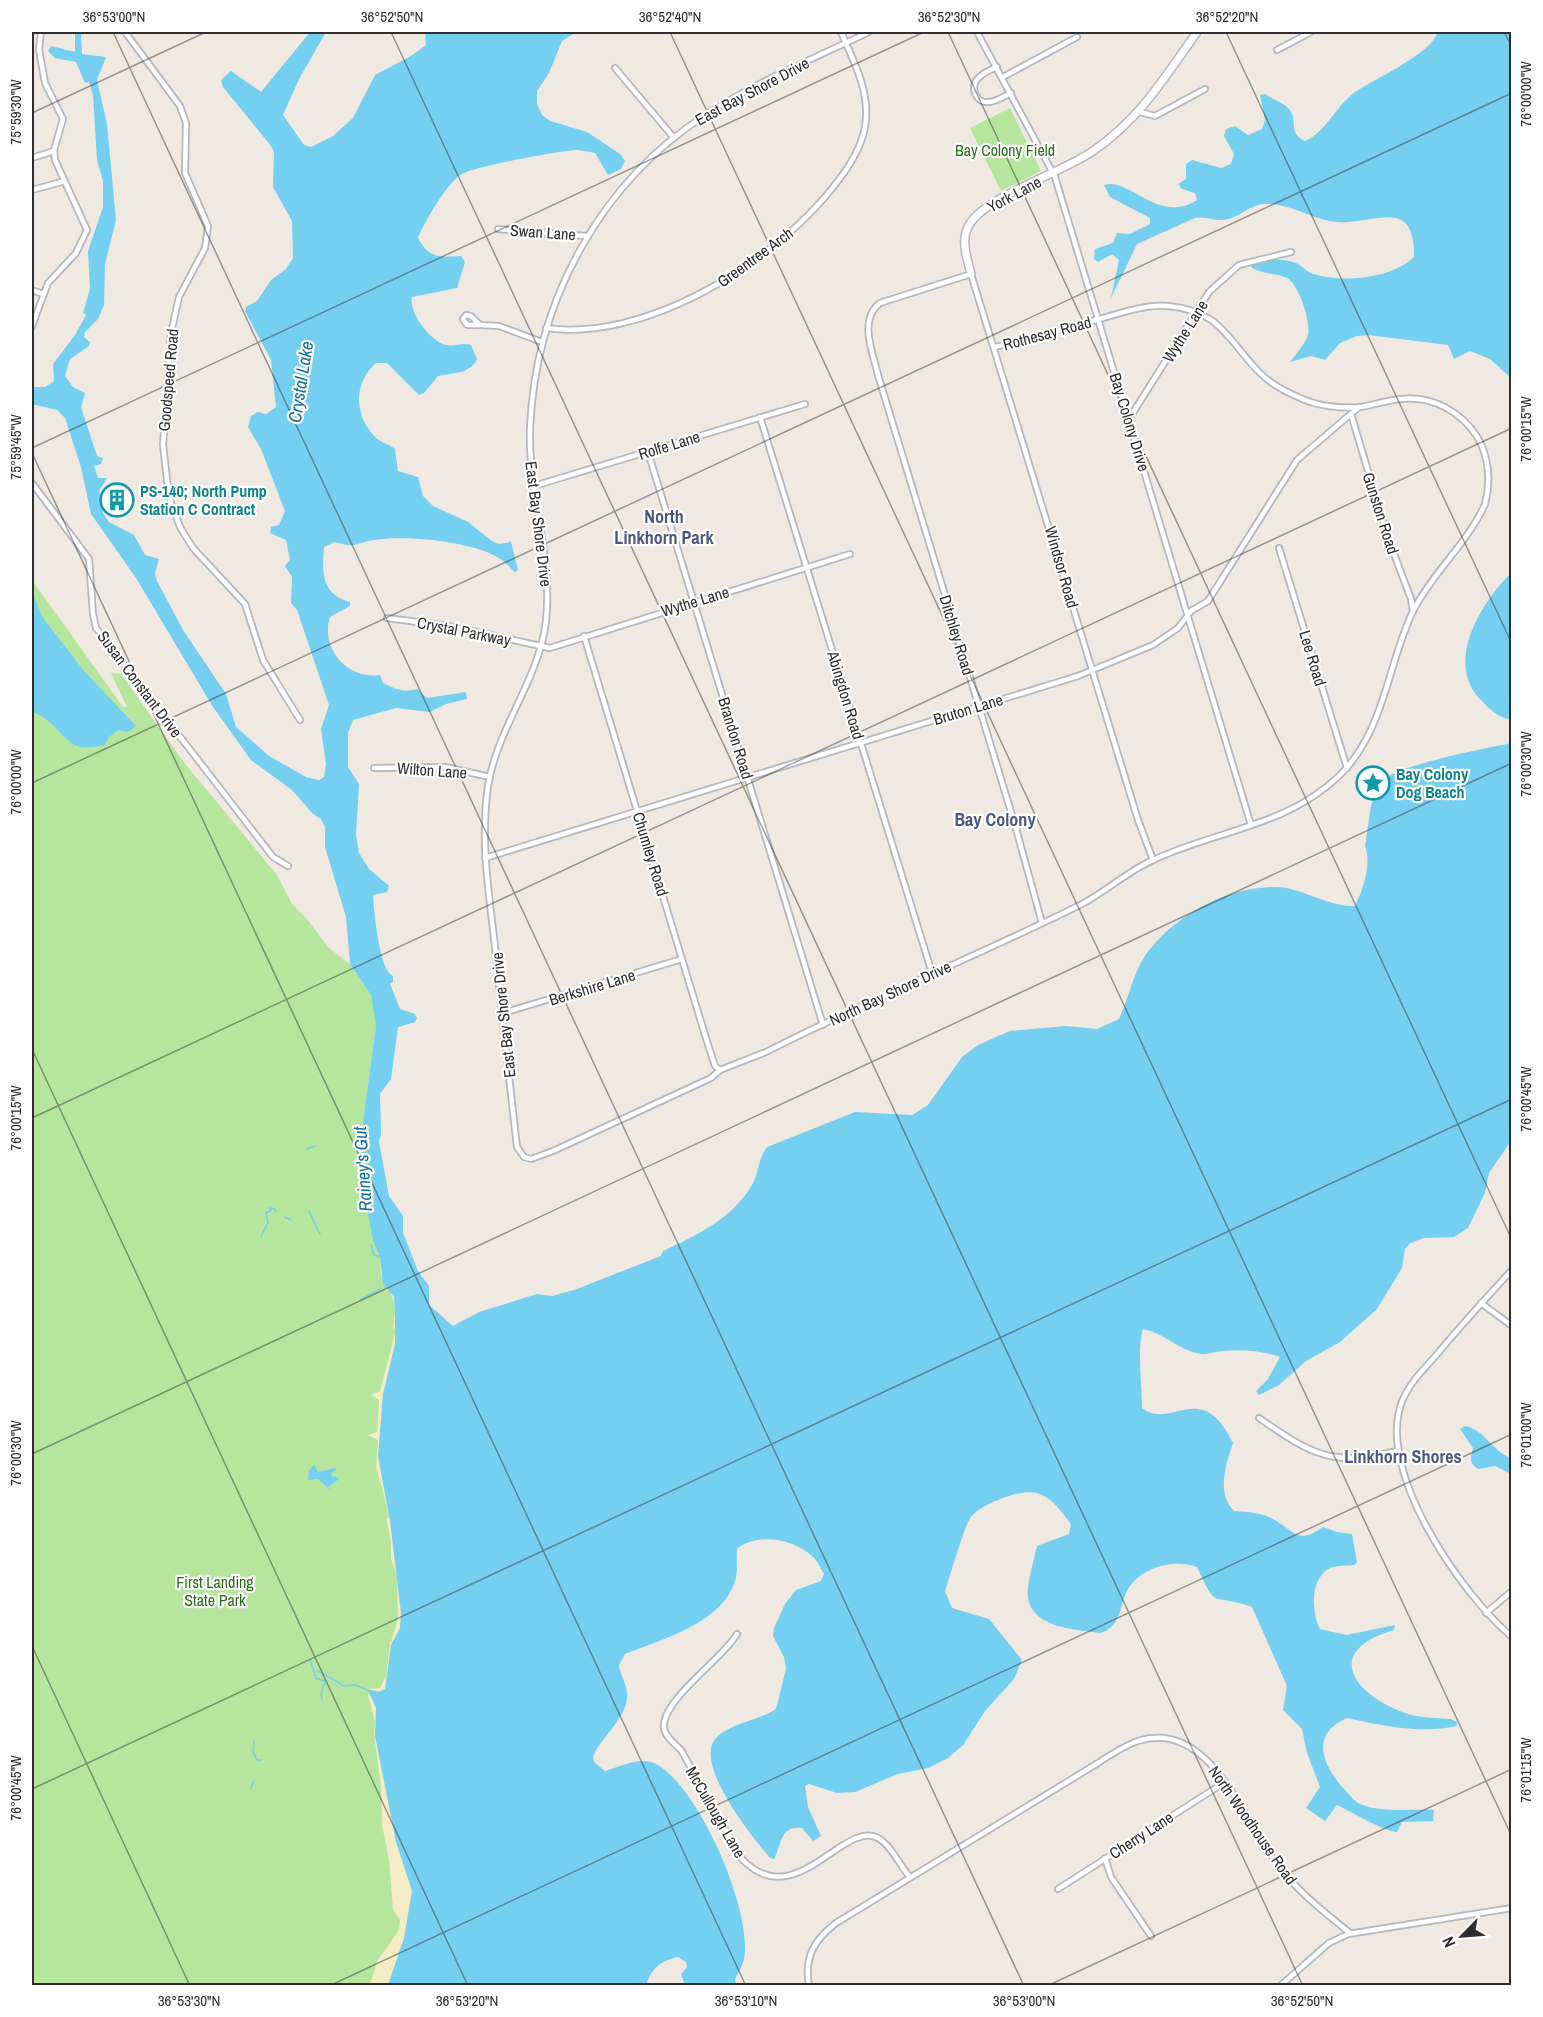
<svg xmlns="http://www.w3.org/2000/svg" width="1543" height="2017" font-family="'Archivo Narrow',sans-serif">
	<rect width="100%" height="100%" fill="#efe9e1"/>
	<!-- green -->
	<g fill="#b6e59e">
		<polygon points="1010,108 1041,171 1001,191 970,128"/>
		<polygon points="32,580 123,707 127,707 111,673 121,674 182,760 277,875 292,904 307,919 329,948 350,964 371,995 374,1006 376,1026 361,1136 366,1206 373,1240 380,1258 381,1276 394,1297 395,1314 395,1344 379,1473 390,1521 401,1613 385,1689 378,1692 376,1708 412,1891 388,1985 32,1985"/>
	</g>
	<!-- sand -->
	<g fill="#f3ecc5">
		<path d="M 392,1284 L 396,1290 C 397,1366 397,1442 398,1518 C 398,1575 413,1641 383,1692 L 367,1689 L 380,1688 L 386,1676 L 390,1644 L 398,1619 L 397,1576 L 391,1559 L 391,1541 L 386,1519 L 390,1516 L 376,1467 L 378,1440 L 367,1435 L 377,1432 L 379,1400 L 371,1395 L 380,1391 L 396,1330 L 393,1328 L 396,1306 L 389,1291 L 384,1291 Z"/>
		<polygon points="368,1694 373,1694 385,1715 405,1859 414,1902 392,1985 370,1985 377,1961 399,1930 400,1920 393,1910 389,1860 382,1825 381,1786 374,1734 375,1722"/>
	</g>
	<!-- water -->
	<g fill="#75cff0">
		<path d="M 75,32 L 81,32 L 82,54 L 106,57 L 97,80 L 107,124 L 116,220 L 105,264 L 104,305 L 98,319 L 85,332 L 84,337 L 90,342 L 89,346 L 70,359 L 65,376 L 73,387 L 85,393 L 81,407 L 97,456 L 103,458 L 101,464 L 94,466 L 98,478 L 107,478 L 99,491 L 103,513 L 109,522 L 134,535 L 145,555 L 159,559 L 155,574 L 157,581 L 183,630 L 226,694 L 236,727 L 269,756 L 306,777 L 319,780 L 324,777 L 326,764 L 321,729 L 329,705 L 297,610 L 291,603 L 292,577 L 285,566 L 290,560 L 286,540 L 270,533 L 271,527 L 279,525 L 285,511 L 261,449 L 248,427 L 251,416 L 258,412 L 266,414 L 276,407 L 271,360 L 245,311 L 246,307 L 257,301 L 271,280 L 286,269 L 293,258 L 292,221 L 273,187 L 274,152 L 271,146 L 223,87 L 221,80 L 231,71 L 261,92 L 310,32 L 326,32 L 299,79 L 283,115 L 304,145 L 311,147 L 333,136 L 353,118 L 375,75 L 411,56 L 426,45 L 425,32 L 587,32 L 573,34 L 562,41 L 549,73 L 537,91 L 537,104 L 542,115 L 550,121 L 587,132 L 620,154 L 625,161 L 621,169 L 608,175 L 595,153 C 589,152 582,150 576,150 C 559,151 476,166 462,174 C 449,180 423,224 418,238 C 430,259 438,257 461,256 L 465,262 L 457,288 L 412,297 C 408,312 431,342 446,345 C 455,347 462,342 471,345 L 477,359 C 470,374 453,373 438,376 L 424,393 L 419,395 L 387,363 L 376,363 C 353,383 354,415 375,437 C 381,443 389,444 395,449 L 398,471 L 418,477 L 423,496 L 433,506 L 468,522 L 492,541 L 499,544 L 511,542 L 518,570 L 515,572 C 509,567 504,560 497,557 C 470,541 405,535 374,540 C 353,543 358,549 335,542 L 324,547 C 322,573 321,594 350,602 L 350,606 L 330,617 C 320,648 347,680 380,675 L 383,683 C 395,689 403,693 417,689 L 427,698 L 466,692 L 467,699 L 446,704 L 430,712 L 396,708 L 353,720 L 348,733 L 348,767 L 359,784 L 356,835 L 359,853 L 369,869 L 389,886 L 387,892 L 373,895 C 374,911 379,970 393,976 L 393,982 L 390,984 L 400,1009 L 415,1014 L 417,1018 L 415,1022 L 398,1027 L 391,1079 L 380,1094 L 381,1134 L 379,1142 L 389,1196 L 403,1216 L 403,1233 L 418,1271 L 429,1286 L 429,1305 L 453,1326 L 479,1312 L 537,1294 L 552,1296 L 574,1290 L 661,1256 L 663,1251 C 697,1235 732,1219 752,1185 C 760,1171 757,1161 767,1147 L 855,1112 L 912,1115 L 928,1105 L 962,1057 L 978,1045 L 1010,1031 L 1066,1026 L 1097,1029 L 1119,1019 C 1130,996 1134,967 1151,948 C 1179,913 1230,886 1276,887 C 1304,888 1327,907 1355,906 C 1363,890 1372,863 1365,846 C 1369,827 1369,799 1380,783 C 1390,766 1488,748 1511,743 L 1511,1141 L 1489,1173 L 1485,1193 L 1468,1228 L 1454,1237 L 1424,1238 L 1410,1243 L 1405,1249 L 1402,1268 L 1377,1309 L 1340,1342 L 1306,1361 L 1279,1385 L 1259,1395 L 1256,1391 L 1268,1379 L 1280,1357 C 1263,1351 1241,1349 1223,1351 C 1216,1351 1208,1355 1200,1354 C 1179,1350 1164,1333 1143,1329 C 1137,1346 1142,1387 1142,1408 C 1172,1431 1201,1377 1233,1443 C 1226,1464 1216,1493 1234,1511 C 1246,1512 1259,1512 1271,1518 C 1295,1530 1296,1546 1323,1527 L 1337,1532 L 1352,1534 L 1357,1562 L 1354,1565 C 1347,1566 1337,1565 1330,1568 C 1310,1578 1311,1611 1320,1629 L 1347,1635 L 1395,1625 L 1394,1630 C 1322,1651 1353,1694 1405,1713 C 1420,1718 1435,1718 1451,1719 L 1457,1722 L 1457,1726 C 1420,1734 1384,1726 1347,1718 C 1310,1734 1322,1764 1343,1788 C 1348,1793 1354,1801 1360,1804 C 1382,1813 1411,1809 1434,1810 L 1433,1821 L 1402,1822 L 1397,1832 C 1383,1831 1352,1812 1337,1805 L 1325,1821 L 1306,1808 L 1320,1787 L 1307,1753 L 1302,1729 L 1283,1710 L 1287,1686 L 1252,1607 C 1210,1592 1218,1612 1197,1567 C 1173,1558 1139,1568 1127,1591 C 1119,1607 1121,1626 1101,1633 C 1074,1629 1023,1628 1028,1587 C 1030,1573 1034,1559 1037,1546 L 1069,1534 L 1071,1524 C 1047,1491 1036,1485 998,1500 C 990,1503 976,1510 971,1517 C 964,1526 950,1577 945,1591 L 952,1608 L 989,1619 L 1022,1660 L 1014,1679 L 985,1711 L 963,1745 L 948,1758 L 928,1768 L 898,1774 L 855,1792 L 837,1793 L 809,1784 L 805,1786 L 808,1807 L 821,1836 L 813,1841 L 802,1828 C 780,1825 782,1844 774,1859 L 770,1858 C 753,1838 691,1762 717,1737 C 734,1722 758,1721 776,1709 L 786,1669 L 784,1657 L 773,1636 L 774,1628 L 785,1604 L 796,1590 L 821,1581 L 824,1574 C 821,1569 818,1561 813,1557 C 794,1539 758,1532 737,1549 C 736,1558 738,1568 736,1577 C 726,1622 663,1639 625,1654 L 619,1665 C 620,1674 626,1683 627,1692 C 630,1716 601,1736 593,1757 L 594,1762 L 605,1771 C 622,1766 642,1755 658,1765 C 700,1791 747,1901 745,1949 C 745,1961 741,1969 735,1979 L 736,1985 L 685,1985 L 681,1974 L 687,1967 L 686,1962 L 678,1957 C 660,1961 652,1968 646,1985 L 388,1985 L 404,1938 L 412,1891 L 396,1842 L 375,1736 L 376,1708 L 369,1693 L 371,1690 L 378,1692 L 385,1689 L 391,1645 L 400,1628 L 401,1613 L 390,1521 L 378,1456 L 383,1394 L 395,1344 L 395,1314 L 394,1297 L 383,1284 L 380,1258 L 373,1240 L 366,1206 L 361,1136 L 376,1026 L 371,995 L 350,964 L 346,917 L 325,847 L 325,827 L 321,819 L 313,814 L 292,790 L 251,760 L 213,707 L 136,578 L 91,514 L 81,467 L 65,418 L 57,410 L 32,404 L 32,387 L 45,387 L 54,381 L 53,364 L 75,335 L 86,315 L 83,313 L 90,289 L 88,251 L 103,207 L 103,181 L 97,160 L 93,95 L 89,82 L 85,83 L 76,62 L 55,58 L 48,51 L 51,46 L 75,52 Z"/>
		<path d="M 1437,32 L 1511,32 L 1511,378 L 1490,359 L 1470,351 L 1454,359 L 1448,345 L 1368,335 L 1357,336 L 1340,343 L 1325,360 L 1311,356 L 1290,362 C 1296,354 1303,346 1307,338 C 1313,326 1299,284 1287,278 C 1275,273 1261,274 1251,267 L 1252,263 C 1264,259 1286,258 1298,264 C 1303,267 1307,272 1313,274 C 1343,283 1391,279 1414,257 C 1415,195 1374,225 1337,222 C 1312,220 1291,203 1265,204 C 1250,204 1237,220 1222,220 C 1212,220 1205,216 1195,218 L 1137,244 L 1111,298 L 1119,260 L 1112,254 L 1098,262 L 1094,259 L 1095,249 L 1113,243 L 1117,233 L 1130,234 L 1150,224 L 1150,218 L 1110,197 L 1104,185 C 1128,176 1159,225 1197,200 L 1195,193 L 1182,189 L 1178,184 L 1186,179 L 1186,164 L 1192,160 L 1221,168 L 1231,164 L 1234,154 L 1224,136 L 1226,129 L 1235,126 L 1248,135 L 1262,129 L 1265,120 L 1260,95 L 1265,94 C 1272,99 1284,103 1289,109 C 1299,121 1287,133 1305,141 C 1327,132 1336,104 1357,91 C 1376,78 1433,53 1437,32 Z"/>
		<path d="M 1511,573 L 1511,720 C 1498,717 1490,710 1481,700 C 1444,662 1481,603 1511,573 Z"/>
		<path d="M 32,592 L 43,618 L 84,671 L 136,726 L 128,732 L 118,730 L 109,737 L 105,745 C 96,746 86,749 77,746 C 63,741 54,719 32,712 Z"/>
		<path d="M 1465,1426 C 1484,1429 1493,1452 1511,1458 L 1511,1474 L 1495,1466 L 1478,1469 C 1469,1463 1470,1458 1473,1448 L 1460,1429 Z"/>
		<polygon points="314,1465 318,1472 335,1468 337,1470 331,1473 333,1478 335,1476 339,1479 328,1487 331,1491 318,1479 325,1478 308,1480 309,1470"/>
	</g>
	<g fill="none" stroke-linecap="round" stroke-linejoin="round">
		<!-- stream -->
		<g stroke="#75cff0" stroke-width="1.5">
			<polyline points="307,1149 315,1146"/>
			<polyline points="269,1208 275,1209 276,1212"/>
			<polyline points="309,1211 320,1234"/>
			<polyline points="285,1217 291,1220"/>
			<polyline points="261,1236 268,1223 266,1213 271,1210"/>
			<polyline points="371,1245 374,1255 379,1256"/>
			<polyline points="360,1300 380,1289"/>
			<polyline points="310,1660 316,1678 325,1681 321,1694 322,1700"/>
			<path d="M 317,1670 C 326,1677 336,1679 343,1686 L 356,1685 L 370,1691"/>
			<polyline points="254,1741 253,1752 257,1760 261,1760"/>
			<polyline points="251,1788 254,1781"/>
		</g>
		<!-- street casing -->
		<g stroke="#b4b7c1" stroke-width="8">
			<g id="street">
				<polyline points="125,32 180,106 186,123 185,173 208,226 205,248 179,297 171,333 163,445 169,497 180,527 193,548 245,604 263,660 300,720"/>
				<path d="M 869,32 C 815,58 758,81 707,114 C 600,182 535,302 530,429 C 528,494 553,556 546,621 C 539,680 497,728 488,786 C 480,840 489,893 495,947 C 502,1014 509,1080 517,1147 L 524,1157 L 531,1159 L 553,1151 L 711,1078 L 720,1070 L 766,1052 C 868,1000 975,957 1078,906 C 1103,894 1125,873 1151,861 C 1216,830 1287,827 1340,775 C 1385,730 1387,666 1413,611 C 1432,573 1468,543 1485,504 C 1491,482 1489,458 1478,438 C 1462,412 1432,395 1401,399 C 1387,400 1374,405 1361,407 C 1341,409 1316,406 1298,397 C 1284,391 1271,384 1260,373 C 1227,340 1222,311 1168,306 C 1143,304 1119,314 1096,320 C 1063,330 1029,338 995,347"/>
				<polyline points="977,32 1055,177 1251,825"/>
				<polyline points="1277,50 1311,32"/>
				<path d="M 997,67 C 990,70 980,74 976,81 C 971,90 977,103 988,102 C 996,102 1004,96 1011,93"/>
				<polyline points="615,68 674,138"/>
				<polyline points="1003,77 1077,37"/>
				<polyline points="1140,112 1155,116 1205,89"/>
				<polyline points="32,158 54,151"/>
				<polyline points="32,190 65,181"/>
				<polyline points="498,229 587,236"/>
				<polyline points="32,290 43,294"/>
				<polygon points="466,315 471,316 480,325 467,325 463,319"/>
				<polyline points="480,325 499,326 542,342"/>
				<polyline points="32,326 48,283 76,253 87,230 55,160 54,150 63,119 45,83 39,50 41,32"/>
				<path d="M 546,328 C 642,342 764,268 825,197 C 842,177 860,154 865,127 C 871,93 854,62 841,32"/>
				<polyline points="1351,414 1388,538 1411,599 1413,611"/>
				<polyline points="760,417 932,973"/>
				<polyline points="1129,419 1209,292 1239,265 1291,252"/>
				<polyline points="648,452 823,1025"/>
				<polyline points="32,483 89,559 93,614 96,628 273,857 288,866"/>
				<polyline points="534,486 805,404"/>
				<polyline points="1279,548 1347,768"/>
				<polyline points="387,618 449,626 550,648 850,554"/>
				<polyline points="584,636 705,1035 715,1066 720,1070"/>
				<polyline points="374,768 445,767 490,777"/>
				<polyline points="485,858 1078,676 1153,645 1178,628 1191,611 1208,601 1297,460 1359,407"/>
				<path d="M 1042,923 L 1015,825 L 878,375 C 873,353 858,320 880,303 L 971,274 L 1138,820 L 1153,860"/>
				<polyline points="503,1013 682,959"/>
				<path d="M 1512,1270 C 1487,1297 1462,1324 1439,1352 C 1426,1367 1411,1381 1403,1399 C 1373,1468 1461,1594 1512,1637"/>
				<polyline points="1481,1303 1512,1326"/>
				<path d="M 1259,1418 C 1312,1455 1332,1467 1397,1451"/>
				<polyline points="1486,1613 1512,1591"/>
				<path d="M 737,1634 C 724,1658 661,1700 664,1728 C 665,1737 675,1744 681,1750 L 742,1859 C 795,1915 844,1819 878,1838 C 891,1845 900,1866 910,1877"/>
				<polyline points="1105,1858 1111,1877 1151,1936"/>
				<polyline points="1058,1889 1225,1782"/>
				<path d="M 809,1986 C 804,1957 814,1940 836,1923 L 1098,1763 C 1110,1755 1124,1746 1138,1741 C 1209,1718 1244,1820 1277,1864 C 1297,1891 1324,1912 1350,1933"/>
				<polyline points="1280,1986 1329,1943 1348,1934 1512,1908"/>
			</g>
		</g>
		<!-- secondary casing -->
		<g stroke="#b4b7c1" stroke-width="10">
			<path id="secondary" d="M 971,274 C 967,257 959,238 971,222 C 989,196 1063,172 1093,151 C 1141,118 1164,78 1197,32"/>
		</g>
		<!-- street -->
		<use href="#street" stroke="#fff" stroke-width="4.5"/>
		<!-- secondary -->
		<use href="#secondary" stroke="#fff" stroke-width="7"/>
	</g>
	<!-- ticks -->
	<path fill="none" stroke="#2e2e2e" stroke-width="1.5" stroke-opacity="0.45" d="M 113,32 L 1024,1986M 391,32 L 1303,1986M 670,32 L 1512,1837M 948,32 L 1512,1240M 1226,32 L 1512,644M 1504,32 L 1512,47M 32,113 L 206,32M 32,448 L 924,32M 32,453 L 746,1986M 32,783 L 1512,93M 32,1049 L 468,1986M 32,1118 L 1512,428M 32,1454 L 1512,763M 32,1646 L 190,1986M 32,1789 L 1512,1099M 329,1986 L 1512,1434M 1047,1986 L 1512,1769"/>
	<!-- icons -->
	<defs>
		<g id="building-ring" transform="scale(1.725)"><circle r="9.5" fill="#fff" stroke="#0f9aa8" stroke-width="1.5"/><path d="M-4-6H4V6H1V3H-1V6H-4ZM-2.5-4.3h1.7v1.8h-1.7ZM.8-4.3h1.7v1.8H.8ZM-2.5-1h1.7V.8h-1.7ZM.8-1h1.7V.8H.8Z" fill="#0f9aa8"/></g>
		<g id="sight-ring" transform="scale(1.725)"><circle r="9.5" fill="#fff" stroke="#0f9aa8" stroke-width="1.5"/><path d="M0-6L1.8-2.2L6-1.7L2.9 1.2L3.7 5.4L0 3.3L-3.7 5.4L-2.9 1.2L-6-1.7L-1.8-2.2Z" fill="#0f9aa8"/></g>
	</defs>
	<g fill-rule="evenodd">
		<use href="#building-ring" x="117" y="500"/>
		<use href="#sight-ring" x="1373" y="783"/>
	</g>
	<g text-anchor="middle" stroke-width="4.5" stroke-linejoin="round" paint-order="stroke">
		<!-- street labels -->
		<g font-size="16" fill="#2e2e2e" stroke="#fff">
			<text transform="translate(752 91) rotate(-28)" y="6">East Bay Shore Drive</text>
			<text transform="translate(1014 194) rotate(-28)" y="6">York Lane</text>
			<text transform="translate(543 232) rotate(4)" y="6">Swan Lane</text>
			<text transform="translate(755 257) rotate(-36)" y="6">Greentree Arch</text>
			<text transform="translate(1185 331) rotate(-58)" y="6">Wythe Lane</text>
			<text transform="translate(1047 333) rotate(-15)" y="6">Rothesay Road</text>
			<text transform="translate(168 380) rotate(-85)" y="6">Goodspeed Road</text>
			<text transform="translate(1130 422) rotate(73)" y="6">Bay Colony Drive</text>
			<text transform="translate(669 445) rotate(-17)" y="6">Rolfe Lane</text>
			<text transform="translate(1381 513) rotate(72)" y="6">Gunston Road</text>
			<text transform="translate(539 524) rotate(83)" y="6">East Bay Shore Drive</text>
			<text transform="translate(1062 567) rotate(74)" y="6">Windsor Road</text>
			<text transform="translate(695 601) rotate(-17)" y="6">Wythe Lane</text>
			<text transform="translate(464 631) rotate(11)" y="6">Crystal Parkway</text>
			<text transform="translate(957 635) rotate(73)" y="6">Ditchley Road</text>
			<text transform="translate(1313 658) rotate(73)" y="6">Lee Road</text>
			<text transform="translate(140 684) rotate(53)" y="6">Susan Constant Drive</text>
			<text transform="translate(846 695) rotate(73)" y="6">Abingdon Road</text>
			<text transform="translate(968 709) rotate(-17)" y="6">Bruton Lane</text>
			<text transform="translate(736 738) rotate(73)" y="6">Brandon Road</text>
			<text transform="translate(432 770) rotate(4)" y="6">Wilton Lane</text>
			<text transform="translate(651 854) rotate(73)" y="6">Chumley Road</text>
			<text transform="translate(592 987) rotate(-17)" y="6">Berkshire Lane</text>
			<text transform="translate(890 993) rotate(-25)" y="6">North Bay Shore Drive</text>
			<text transform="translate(503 1015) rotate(-96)" y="6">East Bay Shore Drive</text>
			<text transform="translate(716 1812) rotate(60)" y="6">McCullough Lane</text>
			<text transform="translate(1253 1825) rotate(55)" y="6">North Woodhouse Road</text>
			<text transform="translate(1141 1835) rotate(-33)" y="6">Cherry Lane</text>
		</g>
		<!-- park labels -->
		<g font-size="16" fill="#2c6e1b" stroke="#fff">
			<text x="1005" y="156">Bay Colony Field</text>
			<text x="215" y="1588">First Landing<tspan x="215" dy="18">State Park</tspan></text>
		</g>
		<!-- culture labels -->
		<g font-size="16" font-weight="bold" fill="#0d838f" stroke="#fff" text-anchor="start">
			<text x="140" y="497">PS-140; North Pump<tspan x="140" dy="18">Station C Contract</tspan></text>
			<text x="1396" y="780">Bay Colony<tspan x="1396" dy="18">Dog Beach</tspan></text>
		</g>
		<!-- water labels -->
		<g font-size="18" font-style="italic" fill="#0d6fa3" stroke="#fff">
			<text transform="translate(301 382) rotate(-81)" y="6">Crystal Lake</text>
			<text transform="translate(363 1169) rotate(-94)" y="6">Rainey's Gut</text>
		</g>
		<!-- neighbourhood labels -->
		<g font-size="18" font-weight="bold" fill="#4d5680" stroke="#fff">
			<text x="664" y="523">North<tspan x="664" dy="21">Linkhorn Park</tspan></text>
			<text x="995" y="826">Bay Colony</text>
			<text x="1403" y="1463">Linkhorn Shores</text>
		</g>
	</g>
	<!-- border -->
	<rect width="1543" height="2017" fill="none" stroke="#ffffff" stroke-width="66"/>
	<!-- north arrow -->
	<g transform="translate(1462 1936) rotate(245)" stroke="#ffffff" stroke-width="4.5" paint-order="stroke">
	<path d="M0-4.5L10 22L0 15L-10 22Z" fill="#2e2e2e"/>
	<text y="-9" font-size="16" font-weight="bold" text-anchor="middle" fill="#2e2e2e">N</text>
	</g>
	<rect x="33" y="33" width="1477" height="1951" fill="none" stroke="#2e2e2e" stroke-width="2"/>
	<g font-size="15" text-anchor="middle" fill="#2e2e2e">
		<text x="114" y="22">36°53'00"N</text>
		<text x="392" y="22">36°52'50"N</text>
		<text x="670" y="22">36°52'40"N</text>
		<text x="949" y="22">36°52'30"N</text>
		<text x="1227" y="22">36°52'20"N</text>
		<text transform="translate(1526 94) rotate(-90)" y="5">76°00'00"W</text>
		<text transform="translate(16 112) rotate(-90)" y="5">75°59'30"W</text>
		<text transform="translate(1526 429) rotate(-90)" y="5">76°00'15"W</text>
		<text transform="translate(16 447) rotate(-90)" y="5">75°59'45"W</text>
		<text transform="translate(1526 764) rotate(-90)" y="5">76°00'30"W</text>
		<text transform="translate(16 782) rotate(-90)" y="5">76°00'00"W</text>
		<text transform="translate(1526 1099) rotate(-90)" y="5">76°00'45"W</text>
		<text transform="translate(16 1118) rotate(-90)" y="5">76°00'15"W</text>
		<text transform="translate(1526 1435) rotate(-90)" y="5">76°01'00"W</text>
		<text transform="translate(16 1453) rotate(-90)" y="5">76°00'30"W</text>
		<text transform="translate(1526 1770) rotate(-90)" y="5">76°01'15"W</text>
		<text transform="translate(16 1788) rotate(-90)" y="5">76°00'45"W</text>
		<text x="189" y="2006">36°53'30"N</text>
		<text x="467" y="2006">36°53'20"N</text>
		<text x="746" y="2006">36°53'10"N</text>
		<text x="1024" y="2006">36°53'00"N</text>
		<text x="1302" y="2006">36°52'50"N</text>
	</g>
</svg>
